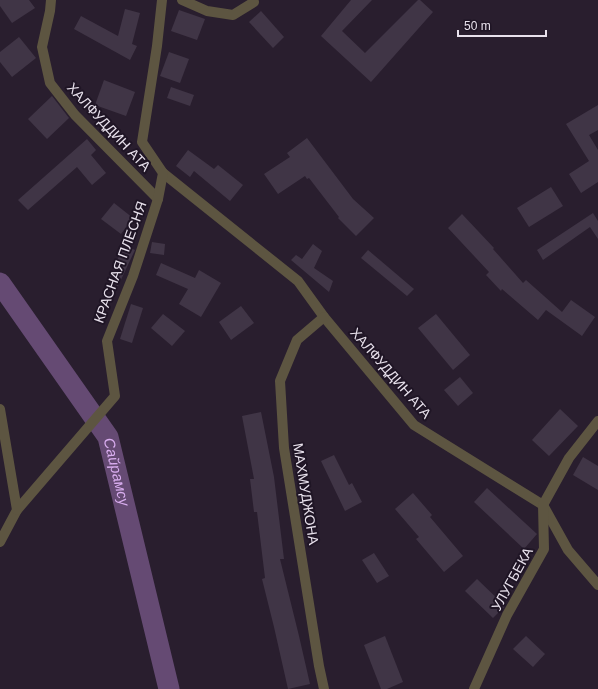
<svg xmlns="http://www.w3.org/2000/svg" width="598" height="689" font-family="Arial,sans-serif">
	<rect width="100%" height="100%" fill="#291e2e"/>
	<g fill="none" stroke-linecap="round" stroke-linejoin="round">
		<!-- river -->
		<path stroke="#654a73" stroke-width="21" id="s1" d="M 0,283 L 108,437 L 169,689"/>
	</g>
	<!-- building -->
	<g fill="#403546">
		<polygon points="0,0 29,0 35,8 12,23 0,6"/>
		<polygon points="351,0 372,0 342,31 365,53 418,0 420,0 433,12 371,82 321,36"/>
		<polygon points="125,9 140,13 132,44 137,46 130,60 74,29 81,16 118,36"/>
		<polygon points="179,10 205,19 197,40 171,31"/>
		<polygon points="261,11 284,37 273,48 249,22"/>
		<polygon points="19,37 36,58 12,77 0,62 0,52"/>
		<polygon points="169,52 189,59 180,83 160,76"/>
		<polygon points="104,80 135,92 126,116 95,105"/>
		<polygon points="171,87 194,95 190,106 167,98"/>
		<polygon points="52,96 69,118 47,139 28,119"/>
		<polygon points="598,105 598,130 589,135 598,150 598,182 581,193 569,174 589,161 566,124"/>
		<polygon points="307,138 353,199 374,218 356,236 338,218 339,217 309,178 307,179 305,176 278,194 264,174 290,157 287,153"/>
		<polygon points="87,139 96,150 91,155 106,173 92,185 77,167 28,210 18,200"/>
		<polygon points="188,150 214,169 218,165 243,185 230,201 194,171 190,177 176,166"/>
		<polygon points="551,187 563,206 529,227 517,208"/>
		<polygon points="114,203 133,218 121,234 101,219"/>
		<polygon points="593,213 598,221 598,239 590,227 543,260 537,250"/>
		<polygon points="462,214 494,248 493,249 523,283 526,280 562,312 571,300 595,317 582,336 546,310 538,320 502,289 501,291 486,275 489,272 448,228"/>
		<polygon points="152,242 165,244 164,255 150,253"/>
		<polygon points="313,244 322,251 314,268 333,281 329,292 291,260 296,255 302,259"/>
		<polygon points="124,245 135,250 118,286 108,281"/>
		<polygon points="368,250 414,289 407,296 361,258"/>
		<polygon points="161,263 195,278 199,270 221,283 201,317 179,304 188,289 156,275"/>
		<polygon points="131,304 143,308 132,343 120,339"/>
		<polygon points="241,306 254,323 231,340 219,322"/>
		<polygon points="163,314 185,331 172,346 151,328"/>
		<polygon points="436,314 470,355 453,370 418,328"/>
		<polygon points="460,377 473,393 458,406 444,390"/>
		<polygon points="560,409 578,426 549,456 532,440"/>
		<polygon points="261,412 274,477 284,559 280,559 299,636 310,684 288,689 274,627 262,579 265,578 257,512 254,512 250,479 254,479 242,416"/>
		<polygon points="334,455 349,485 352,483 362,502 345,511 321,461"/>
		<polygon points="583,457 598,466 598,490 573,475"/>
		<polygon points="487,488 537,534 524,549 474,502"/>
		<polygon points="413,493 432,515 430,517 463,556 444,572 416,539 419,537 395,509"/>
		<polygon points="374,553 389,576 377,583 362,560"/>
		<polygon points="477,579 505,606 493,618 465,591"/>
		<polygon points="385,636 403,682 387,689 381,689 364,645"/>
		<polygon points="526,636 545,654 533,667 513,649"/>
	</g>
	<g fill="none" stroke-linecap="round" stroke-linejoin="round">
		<!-- street -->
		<g stroke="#5d5541" stroke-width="10">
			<polyline points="51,0 50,11 42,47 50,83 75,115 158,199"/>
			<polyline points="182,0 207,11 233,15 254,2"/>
			<polyline points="163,173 298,281 324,317 414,425 543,505 568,550 598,585"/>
			<polyline points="324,317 297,340 280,381 284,448 319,666 324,689"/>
			<polyline points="0,409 17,510 0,542"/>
			<polyline points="17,510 115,396 107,341 133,276 158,199 163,173 142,142 157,46 162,0"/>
			<polyline points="474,689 507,615 544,549 543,505 569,458 598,421"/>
		</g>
	</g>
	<g text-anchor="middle" stroke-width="4" stroke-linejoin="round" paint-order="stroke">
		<!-- street labels -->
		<g font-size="14" fill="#e8e1ec" stroke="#1f1525">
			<text transform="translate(109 127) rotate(47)" y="5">ХАЛФУДДИН АТА</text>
			<text transform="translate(120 262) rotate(-70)" y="5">КРАСНАЯ ПЛЕСНЯ</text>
			<text transform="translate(391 373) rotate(49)" y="5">ХАЛФУДДИН АТА</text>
			<text transform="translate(306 494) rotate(81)" y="5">МАХМУДЖОНА</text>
			<text transform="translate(512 579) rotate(-61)" y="5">УЛУГБЕКА</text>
		</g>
		<!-- water labels -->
		<g font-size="15" font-style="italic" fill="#d9adef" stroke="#1f1525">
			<text dy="5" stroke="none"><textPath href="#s1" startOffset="224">Сайрамсу</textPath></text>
		</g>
	</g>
	<!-- scale -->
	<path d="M458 30v6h88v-6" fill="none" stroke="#e8e1ec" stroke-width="2"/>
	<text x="464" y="30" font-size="12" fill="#e8e1ec" stroke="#1f1525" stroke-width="3" paint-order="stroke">50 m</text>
</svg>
